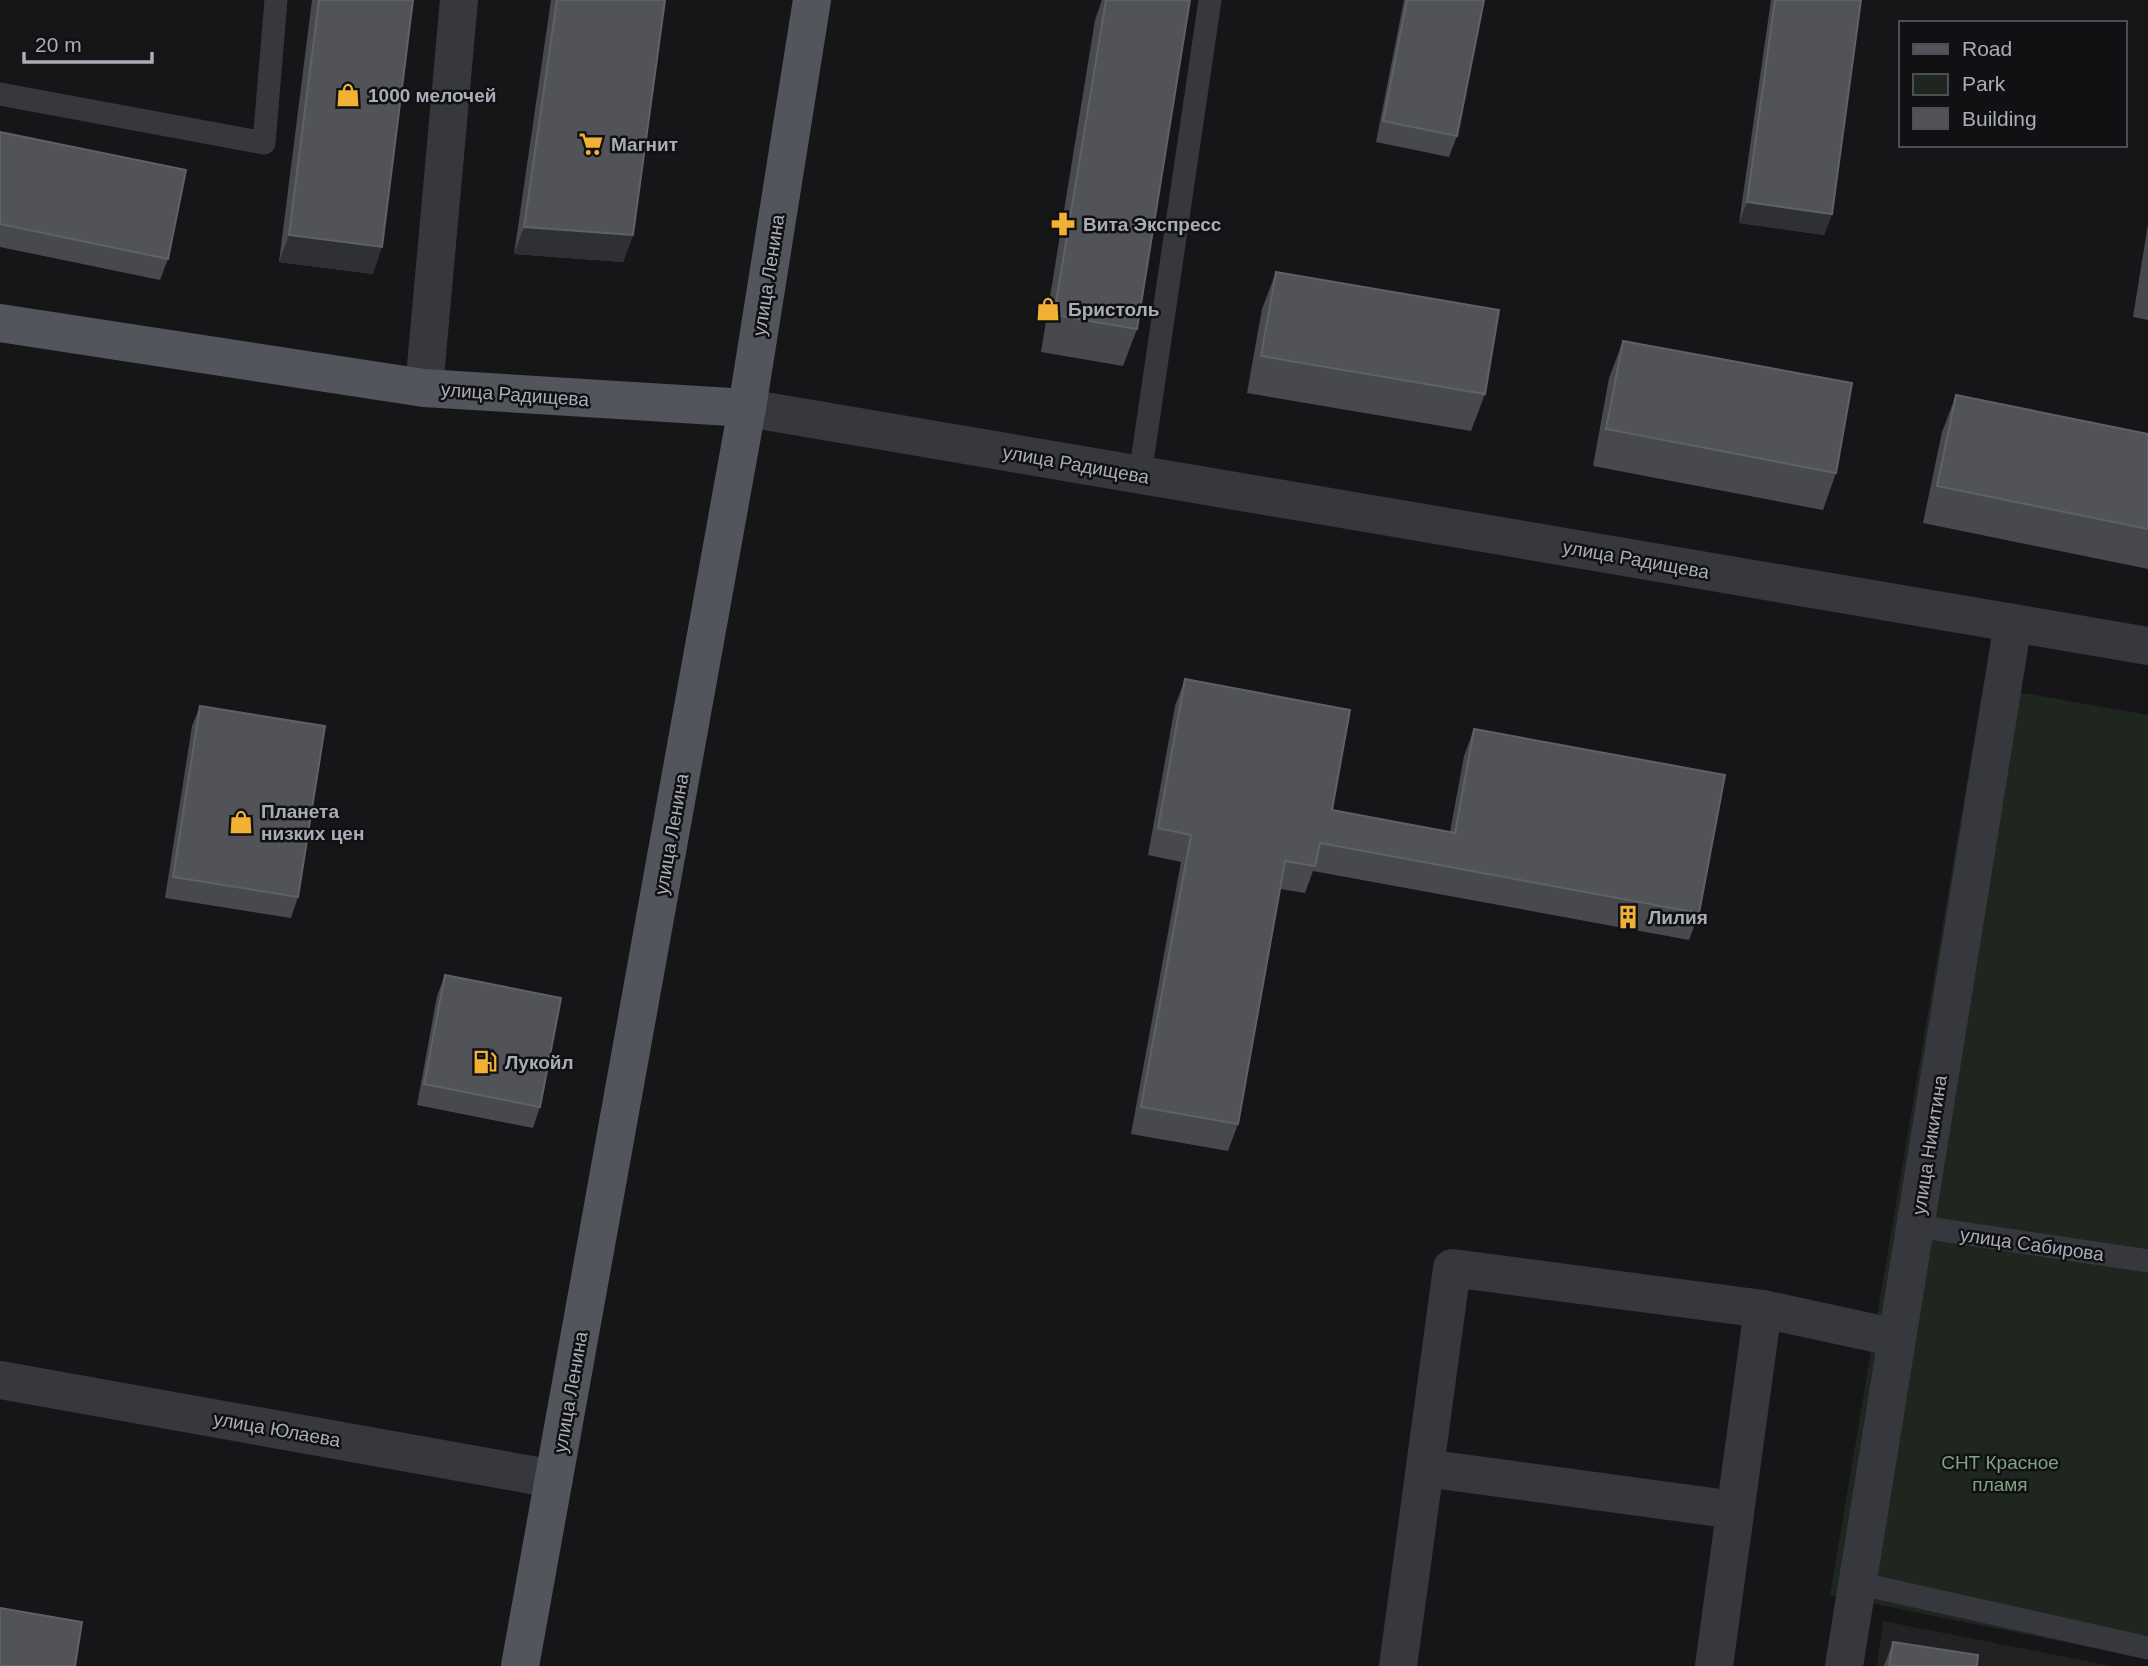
<svg xmlns="http://www.w3.org/2000/svg" width="2148" height="1666" font-family="Arial,sans-serif">
	<rect width="100%" height="100%" fill="#161618"/>
	<!-- built -->
	<polygon fill="#222225" points="1883,1621 2112,1666 1877,1666"/>
	<!-- green -->
	<polygon fill="#1e261f" points="1983,686 2148,715 2148,1659 1830,1595"/>
	<g fill="none" stroke-linecap="round" stroke-linejoin="round">
		<!-- service -->
		<g stroke="#37383d" stroke-width="23">
			<polyline points="0,94 264,143 276,0"/>
			<polyline points="1140,475 1210,0"/>
			<polyline points="1915,1226 2148,1261"/>
			<polyline points="1857,1583 2148,1648"/>
		</g>
		<!-- minor -->
		<g stroke="#37383d" stroke-width="38">
			<polyline points="424,388 459,0"/>
			<polyline points="0,1380 554,1479"/>
			<polyline points="1425,1468 1735,1510 1732,1536"/>
			<polyline points="1398,1666 1452,1268 1763,1309"/>
			<polyline points="1714,1666 1763,1309 1897,1338"/>
			<polyline points="1844,1666 2013,623"/>
		</g>
		<!-- tertiary -->
		<polyline stroke="#37383d" stroke-width="38" points="747,408 2148,646"/>
		<!-- primary -->
		<g stroke="#53555c" stroke-width="38">
			<polyline points="0,323 424,388 747,408"/>
			<polyline points="520,1666 747,408 812,0"/>
		</g>
	</g>
	<!-- wall -->
	<g fill="#47494d">
		<polygon points="312,0 413,0 373,274 279,262"/>
		<polygon points="551,0 665,0 633,235 623,262 514,254"/>
		<polygon points="1102,0 1190,0 1137,329 1123,366 1041,352 1095,20"/>
		<polygon points="1404,0 1484,0 1457,136 1449,157 1376,142"/>
		<polygon points="1771,0 1861,0 1832,214 1824,235 1739,223"/>
		<polygon points="0,132 168,259 160,280 0,247"/>
		<polygon points="2148,224 2148,320 2133,317"/>
		<polygon points="1276,272 1485,394 1471,431 1247,393 1262,309"/>
		<polygon points="1623,341 1836,473 1823,510 1593,466 1609,378"/>
		<polygon points="1956,395 2148,434 2148,569 1923,523 1942,432"/>
		<polygon points="1185,679 1332,810 1450,832 1464,756 1474,729 1699,913 1689,940 1313,871 1305,893 1280,889 1238,1124 1228,1151 1131,1134 1181,862 1148,855 1175,706"/>
		<polygon points="200,706 298,897 291,918 165,898 192,726"/>
		<polygon points="445,975 540,1107 533,1128 417,1105 437,996"/>
		<polygon points="1893,1642 1977,1666 1884,1666"/>
	</g>
	<!-- shaded-wall -->
	<g fill="#2f3033">
		<polygon points="1747,202 1832,214 1824,235 1739,223"/>
		<polygon points="524,227 633,235 623,262 514,254"/>
		<polygon points="289,235 382,247 373,274 279,262"/>
	</g>
	<!-- building -->
	<g fill="#525359" stroke="#5f6168" stroke-width="2">
		<polygon points="319,0 413,0 382,247 289,235"/>
		<polygon points="557,0 665,0 633,235 524,227"/>
		<polygon points="1106,0 1190,0 1137,329 1054,315"/>
		<polygon points="1407,0 1484,0 1457,136 1383,121"/>
		<polygon points="1775,0 1861,0 1832,214 1747,202"/>
		<polygon points="0,132 186,170 168,259 0,224"/>
		<polygon points="1276,272 1499,310 1485,394 1261,356"/>
		<polygon points="1623,341 1852,383 1836,473 1606,429"/>
		<polygon points="1956,395 2148,434 2148,529 1937,486"/>
		<polygon points="1185,679 1350,710 1332,810 1455,833 1474,729 1725,775 1699,913 1320,843 1315,866 1285,861 1238,1124 1141,1107 1191,835 1158,828"/>
		<polygon points="200,706 325,726 298,897 173,877"/>
		<polygon points="445,975 561,998 540,1107 424,1084"/>
		<polygon points="0,1608 82,1622 75,1666 0,1666"/>
		<polygon points="1893,1642 1978,1655 1977,1666 1889,1666"/>
	</g>
	<!-- icons -->
	<defs>
		<g id="shop-bare" transform="scale(1.89)"><path d="M-5-2.5h2.3a2.7 3.5 0 0 1 5.4 0H5L5.5 6h-11ZM-1.5-2.5h3a1.5 2.3 0 0 0-3 0Z" fill="#f2b134" stroke="#111113" stroke-width="2.5" paint-order="stroke"/></g>
		<g id="supermarket-bare" transform="scale(1.89)"><path d="M-6-5.5h2.5l.6 2H6L4.5 2H-2.5L-4.4-4H-6ZM-1.5 3.2a1.3 1.3 0 1 0 .1 0ZM3 3.2a1.3 1.3 0 1 0 .1 0Z" fill="#f2b134" stroke="#111113" stroke-width="2.5" paint-order="stroke"/></g>
		<g id="pharmacy-bare" transform="scale(1.89)"><path d="M-2-6h4v4h4v4h-4v4h-4v-4h-4v-4h4Z" fill="#f2b134" stroke="#111113" stroke-width="2.5" paint-order="stroke"/></g>
		<g id="building-bare" transform="scale(1.89)"><path d="M-4-6H4V6H1V3H-1V6H-4ZM-2.5-4.3h1.7v1.8h-1.7ZM.8-4.3h1.7v1.8H.8ZM-2.5-1h1.7V.8h-1.7ZM.8-1h1.7V.8H.8Z" fill="#f2b134" stroke="#111113" stroke-width="2.5" paint-order="stroke"/></g>
		<g id="fuel-bare" transform="scale(1.89)"><path d="M-5.5-6h7V0h2V4h1.3V-2.5L3-4.5l.8-.8L6-3V5H2.5V1h-1V6h-7ZM-4.2-4.7v3.2H.2V-4.7Z" fill="#f2b134" stroke="#111113" stroke-width="2.5" paint-order="stroke"/></g>
	</defs>
	<g fill-rule="evenodd">
		<use href="#shop-bare" x="348" y="95"/>
		<use href="#supermarket-bare" x="591" y="144"/>
		<use href="#pharmacy-bare" x="1063" y="224"/>
		<use href="#shop-bare" x="1048" y="309"/>
		<use href="#shop-bare" x="241" y="822"/>
		<use href="#building-bare" x="1628" y="917"/>
		<use href="#fuel-bare" x="485" y="1062"/>
	</g>
	<g text-anchor="middle" stroke-width="5" stroke-linejoin="round" paint-order="stroke">
		<!-- poi labels -->
		<g font-size="19" font-weight="bold" fill="#a8adb8" stroke="#111113" text-anchor="start">
			<text x="368" y="102">1000 мелочей</text>
			<text x="611" y="151">Магнит</text>
			<text x="1083" y="231">Вита Экспресс</text>
			<text x="1068" y="316">Бристоль</text>
			<text x="261" y="818">Планета<tspan x="261" dy="22">низких цен</tspan></text>
			<text x="1648" y="924">Лилия</text>
			<text x="505" y="1069">Лукойл</text>
		</g>
		<!-- street labels -->
		<g font-size="19" fill="#a8adb8" stroke="#111113">
			<text transform="translate(768 275) rotate(-81)" y="7">улица Ленина</text>
			<text transform="translate(515 394) rotate(4)" y="7">улица Радищева</text>
			<text transform="translate(1076 464) rotate(10)" y="7">улица Радищева</text>
			<text transform="translate(1636 559) rotate(10)" y="7">улица Радищева</text>
			<text transform="translate(671 834) rotate(-80)" y="7">улица Ленина</text>
			<text transform="translate(1929 1145) rotate(-81)" y="7">улица Никитина</text>
			<text transform="translate(2032 1244) rotate(8)" y="7">улица Сабирова</text>
			<text transform="translate(570 1392) rotate(-80)" y="7">улица Ленина</text>
			<text transform="translate(277 1429) rotate(10)" y="7">улица Юлаева</text>
		</g>
		<!-- park labels -->
		<g font-size="19" fill="#7fa381" stroke="#111113">
			<text x="2000" y="1469">СНТ Красное<tspan x="2000" dy="22">пламя</tspan></text>
		</g>
	</g>
	<!-- legend -->
	<rect x="1899" y="21" width="228" height="126" fill="#111113" stroke="#4d4f55" stroke-width="2"/>
	<rect x="1913" y="44" width="35" height="10" fill="#53555c" stroke="#4d4f55" stroke-width="2"/>
	<text x="1962" y="56" font-size="21" fill="#a8adb8">Road</text>
	<rect x="1913" y="74" width="35" height="21" fill="#1e261f" stroke="#4d4f55" stroke-width="2"/>
	<text x="1962" y="91" font-size="21" fill="#a8adb8">Park</text>
	<rect x="1913" y="108" width="35" height="21" fill="#525359" stroke="#4d4f55" stroke-width="2"/>
	<text x="1962" y="126" font-size="21" fill="#a8adb8">Building</text>
	<!-- scale -->
	<path d="M24 52v10h128v-10" fill="none" stroke="#a8adb8" stroke-width="3.5"/>
	<text x="35" y="52" font-size="21" fill="#a8adb8" stroke="#111113" stroke-width="5" paint-order="stroke">20 m</text>
</svg>
